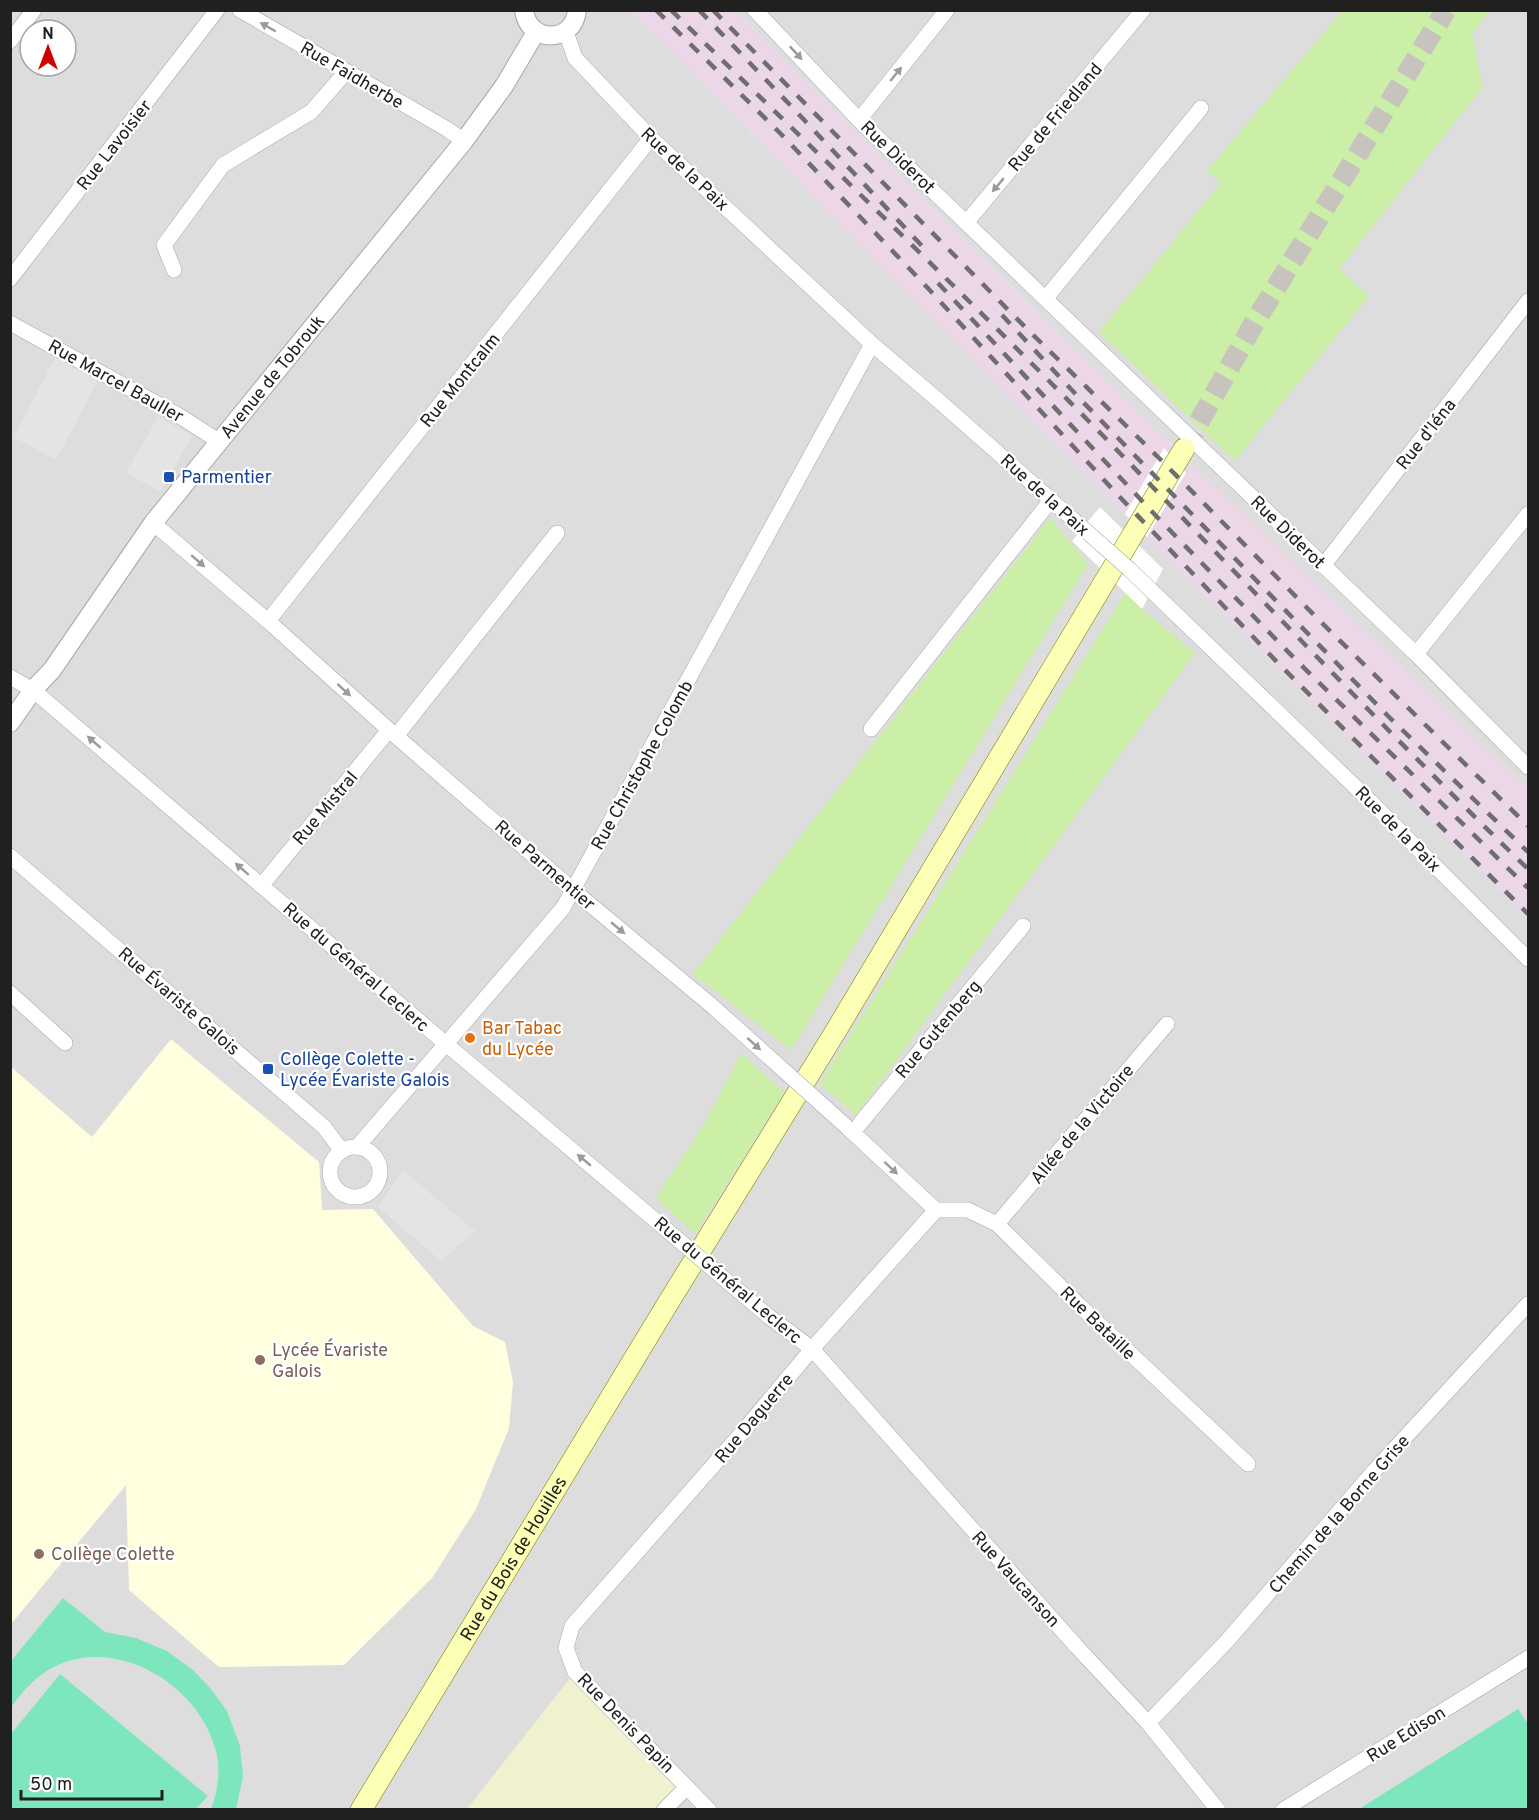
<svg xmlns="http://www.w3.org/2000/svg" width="1539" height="1820" font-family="Overpass,sans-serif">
	<rect width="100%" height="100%" fill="#f1ede5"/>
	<!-- residential -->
	<g fill="#dedddd" fill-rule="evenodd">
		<path d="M 11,11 L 631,11 L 1147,537 L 1528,918 L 1528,1809 L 11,1810 ZM 30,30 L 66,30 L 66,66 L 30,66 Z"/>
		<polygon points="736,11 1528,11 1528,789 1192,465"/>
	</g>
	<!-- industrial -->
	<polygon fill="#ebd7e7" points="631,11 736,11 1192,465 1528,789 1528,918 1147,537"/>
	<!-- education -->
	<polygon fill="#ffffe0" points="171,1039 319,1162 322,1210 373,1209 473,1326 505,1342 513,1382 509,1428 476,1509 432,1578 344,1665 219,1667 129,1590 126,1485 11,1624 11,1067 92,1137"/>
	<!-- farmland -->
	<polygon fill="#eff1cf" points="575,1672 687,1787 664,1809 466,1810"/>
	<!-- grass -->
	<g fill="#cbefa7">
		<polygon points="1343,10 1490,11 1472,34 1483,87 1339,269 1369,296 1235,461 1099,332 1221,183 1207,171"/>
		<polygon points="1050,518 1088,564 791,1050 693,974"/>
		<polygon points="1126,592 1142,609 1195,653 856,1115 820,1084"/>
		<polygon points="741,1053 784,1093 695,1234 656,1198 702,1128"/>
	</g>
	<!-- pitch -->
	<g fill="#7de6bc">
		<path d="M 63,1598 L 105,1632 L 136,1638 L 167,1651 L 193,1670 L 211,1689 L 227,1711 L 240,1746 L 243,1777 L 236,1809 L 211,1809 C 218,1791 221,1771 216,1751 C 200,1687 121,1637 58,1665 C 37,1674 24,1690 11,1707 L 11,1661 Z"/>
		<polygon points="60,1674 208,1796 196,1809 11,1809 11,1734"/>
		<polygon points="1518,1709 1528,1724 1528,1809 1359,1809"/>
	</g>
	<!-- parking -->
	<g fill="#e4e4e4">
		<polygon points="56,356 99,378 56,460 14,437"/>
		<polygon points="158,417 192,436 160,492 126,472"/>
		<polygon points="403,1170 475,1231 441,1261 378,1207"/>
	</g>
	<!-- pier -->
	<g fill="#fff">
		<polygon points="1164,448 1186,473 1147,537 1125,514"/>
		<polygon points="1100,507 1163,569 1142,609 1072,541"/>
	</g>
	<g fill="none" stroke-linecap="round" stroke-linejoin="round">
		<!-- secondary-tunnel -->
		<polyline stroke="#c7c4be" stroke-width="21" stroke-dasharray="21 10" stroke-linecap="butt" points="1184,449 1253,325 1446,10"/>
		<!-- minor casing -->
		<g stroke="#a7a7a7" stroke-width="16">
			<g id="minor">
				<polyline points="240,10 447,129 464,141"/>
				<polyline points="755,10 859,120 1416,654 1528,767"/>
				<polyline points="566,32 575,58 651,138 872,344 939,401 1103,546"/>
				<polyline points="10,41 34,10"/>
				<polyline points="859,120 947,10"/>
				<polyline points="966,223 1143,10"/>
				<polyline points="174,270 164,245 223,165 311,112 346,72"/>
				<polyline points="10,279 217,10"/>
				<polyline points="1046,298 1201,108"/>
				<polyline points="10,323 178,415 220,442"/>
				<polyline points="153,523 268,621 389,730 574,891 711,1005"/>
				<polyline points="1323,566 1528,301"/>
				<polyline points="1129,569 1372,803 1528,959"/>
				<polyline points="268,621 651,138"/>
				<polyline points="1416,654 1528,514"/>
				<polyline points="10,677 33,690 446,1044 629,1198"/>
				<polyline points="871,729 1051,500"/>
				<polyline points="396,736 557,533"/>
				<polyline points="10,856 324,1127 342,1151"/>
				<polyline points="261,886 389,730"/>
				<polyline points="10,993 65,1043"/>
				<polyline points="848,1128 936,1210"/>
				<polyline points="853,1132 1023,926"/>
				<polyline points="357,1147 563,908 872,344"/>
				<circle cx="355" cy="1172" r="25"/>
				<polyline points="936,1210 968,1210 997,1224 1080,1306 1248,1464"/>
				<polyline points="997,1224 1167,1024"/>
				<polyline points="767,1315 812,1349 1077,1647 1148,1723 1218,1810"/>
				<polyline points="1148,1723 1227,1641 1375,1470 1528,1304"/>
				<polyline points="664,1810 687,1787"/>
				<polyline points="709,1810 575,1672 566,1648 572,1626 740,1435 812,1349 936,1210"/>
				<polyline points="1283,1810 1528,1658"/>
			</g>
		</g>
		<!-- tertiary casing -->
		<g stroke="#a7a7a7" stroke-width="20">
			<g id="tertiary">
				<path d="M 524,10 C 528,44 574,44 577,10"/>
				<path id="s1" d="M 10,723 L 33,690 L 52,670 L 153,523 L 464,141 L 504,86 L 536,32"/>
			</g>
		</g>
		<!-- secondary casing -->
		<g stroke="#717d00" stroke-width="22">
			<g id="secondary">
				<path id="s2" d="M 361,1810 L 665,1308 L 834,1034 L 1184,449"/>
			</g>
		</g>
		<!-- minor -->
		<use href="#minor" stroke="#fff" stroke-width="15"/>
		<!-- tertiary -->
		<use href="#tertiary" stroke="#fff" stroke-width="18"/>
		<!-- secondary -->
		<use href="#secondary" stroke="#fcffb6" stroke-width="21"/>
		<!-- rail -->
		<g stroke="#6e6e6e" stroke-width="4.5" stroke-dasharray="12 12" stroke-linecap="butt">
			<polyline points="656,10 780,133 924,284 1116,493 1277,662 1528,914"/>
			<path d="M 671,10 C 829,165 990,318 1144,478 C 1271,609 1397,742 1528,869"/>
			<polyline points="699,10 792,107 923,247"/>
			<polyline points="713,10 1026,328 1158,457 1324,625 1528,826"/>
			<polyline points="938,283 1158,518 1296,660 1528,888"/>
			<polyline points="1002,315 1082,401 1388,716 1528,852"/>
		</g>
		<!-- minor-bridge casing -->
		<g stroke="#a7a7a7" stroke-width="16" stroke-linecap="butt">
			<g id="minor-bridge">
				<polyline points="1103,546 1129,569"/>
				<polyline points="711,1005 848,1128"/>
				<polyline points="629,1198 767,1315"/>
			</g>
		</g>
		<!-- minor-bridge -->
		<use href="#minor-bridge" stroke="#fff" stroke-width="15"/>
	</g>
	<!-- one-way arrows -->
	<defs><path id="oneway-solid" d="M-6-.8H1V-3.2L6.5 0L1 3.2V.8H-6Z" transform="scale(1.5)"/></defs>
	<g fill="#9b9b9b">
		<use href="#oneway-solid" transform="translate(268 27) rotate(-150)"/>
		<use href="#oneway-solid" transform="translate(796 53) rotate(47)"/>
		<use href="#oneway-solid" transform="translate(896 74) rotate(-51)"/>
		<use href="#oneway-solid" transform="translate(998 185) rotate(130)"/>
		<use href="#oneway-solid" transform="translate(198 561) rotate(41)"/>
		<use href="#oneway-solid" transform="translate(344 690) rotate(42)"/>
		<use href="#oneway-solid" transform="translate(94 742) rotate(-139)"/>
		<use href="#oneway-solid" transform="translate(242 869) rotate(-139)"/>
		<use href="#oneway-solid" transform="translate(618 928) rotate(40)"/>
		<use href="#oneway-solid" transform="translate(754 1044) rotate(42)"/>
		<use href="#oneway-solid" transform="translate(584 1160) rotate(-140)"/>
		<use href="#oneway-solid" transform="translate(891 1168) rotate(43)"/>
	</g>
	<!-- markers -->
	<g fill="#1a4fb4" stroke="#fff" stroke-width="2">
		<rect x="163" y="471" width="12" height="12" rx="3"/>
		<rect x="262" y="1063" width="12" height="12" rx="3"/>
	</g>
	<circle fill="#e8710a" stroke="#fff" stroke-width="2" cx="470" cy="1038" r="6"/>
	<g fill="#8d6e63" stroke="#fff" stroke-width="2">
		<circle cx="260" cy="1360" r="6"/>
		<circle cx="39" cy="1554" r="6"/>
	</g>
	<g text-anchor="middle" stroke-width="4.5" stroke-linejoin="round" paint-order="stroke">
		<!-- street labels -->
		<g font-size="18" fill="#202020" stroke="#fff">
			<text transform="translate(352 75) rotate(30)" y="6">Rue Faidherbe</text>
			<text transform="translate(1055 117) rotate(-50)" y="6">Rue de Friedland</text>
			<text transform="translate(114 145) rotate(-52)" y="6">Rue Lavoisier</text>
			<text transform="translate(898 157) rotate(44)" y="6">Rue Diderot</text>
			<text transform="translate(685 169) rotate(43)" y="6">Rue de la Paix</text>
			<text dy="6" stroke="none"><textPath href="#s1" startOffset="435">Avenue de Tobrouk</textPath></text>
			<text transform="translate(460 380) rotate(-51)" y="6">Rue Montcalm</text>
			<text transform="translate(116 381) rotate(29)" y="6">Rue Marcel Bauller</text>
			<text transform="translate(1426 434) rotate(-52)" y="6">Rue d'Iéna</text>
			<text transform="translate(1045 495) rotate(42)" y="6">Rue de la Paix</text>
			<text transform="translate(1288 532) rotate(44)" y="6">Rue Diderot</text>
			<text transform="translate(642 765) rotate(-61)" y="6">Rue Christophe Colomb</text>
			<text transform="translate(325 808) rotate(-50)" y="6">Rue Mistral</text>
			<text transform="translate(1398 829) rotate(45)" y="6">Rue de la Paix</text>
			<text transform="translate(545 865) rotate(41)" y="6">Rue Parmentier</text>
			<text transform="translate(356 967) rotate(41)" y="6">Rue du Général Leclerc</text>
			<text transform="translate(179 1001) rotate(41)" y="6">Rue Évariste Galois</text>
			<text transform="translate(938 1029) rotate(-50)" y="6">Rue Gutenberg</text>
			<text transform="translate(1082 1124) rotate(-50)" y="6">Allée de la Victoire</text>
			<text transform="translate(728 1280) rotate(40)" y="6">Rue du Général Leclerc</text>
			<text transform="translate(1098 1323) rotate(44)" y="6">Rue Bataille</text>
			<text transform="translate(754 1418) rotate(-50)" y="6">Rue Daguerre</text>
			<text transform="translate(1339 1514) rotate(-49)" y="6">Chemin de la Borne Grise</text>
			<text dy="6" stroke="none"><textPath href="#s2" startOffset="294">Rue du Bois de Houilles</textPath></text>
			<text transform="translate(1016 1579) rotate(48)" y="6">Rue Vaucanson</text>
			<text transform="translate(626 1723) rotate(46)" y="6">Rue Denis Papin</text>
			<text transform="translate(1406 1734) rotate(-32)" y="6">Rue Edison</text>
		</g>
		<!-- transit labels -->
		<g font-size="18" fill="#164399" stroke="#fff" text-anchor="start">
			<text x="181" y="483">Parmentier</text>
			<text x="280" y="1065">Collège Colette -<tspan x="280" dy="21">Lycée Évariste Galois</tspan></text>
		</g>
		<!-- food labels -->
		<g font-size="18" fill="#c56008" stroke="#fff" text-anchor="start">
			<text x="482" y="1034">Bar Tabac<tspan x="482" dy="21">du Lycée</tspan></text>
		</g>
		<!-- education labels -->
		<g font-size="18" fill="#785e54" stroke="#fff" text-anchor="start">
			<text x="272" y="1356">Lycée Évariste<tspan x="272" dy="21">Galois</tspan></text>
			<text x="51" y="1560">Collège Colette</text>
		</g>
	</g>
	<!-- border -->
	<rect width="1539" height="1820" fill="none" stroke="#202020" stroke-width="24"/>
	<!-- north arrow -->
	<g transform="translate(48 48)"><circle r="28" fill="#ffffff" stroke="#a6a6a6" stroke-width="1.5"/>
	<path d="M0-4.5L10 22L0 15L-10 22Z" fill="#cf0002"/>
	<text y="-9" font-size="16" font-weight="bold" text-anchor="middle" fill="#202020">N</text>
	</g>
	<!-- scale -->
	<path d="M21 1790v9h141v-9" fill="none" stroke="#202020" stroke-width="3"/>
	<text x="30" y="1790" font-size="18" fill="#202020" stroke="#ffffff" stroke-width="4.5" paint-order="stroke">50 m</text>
</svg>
